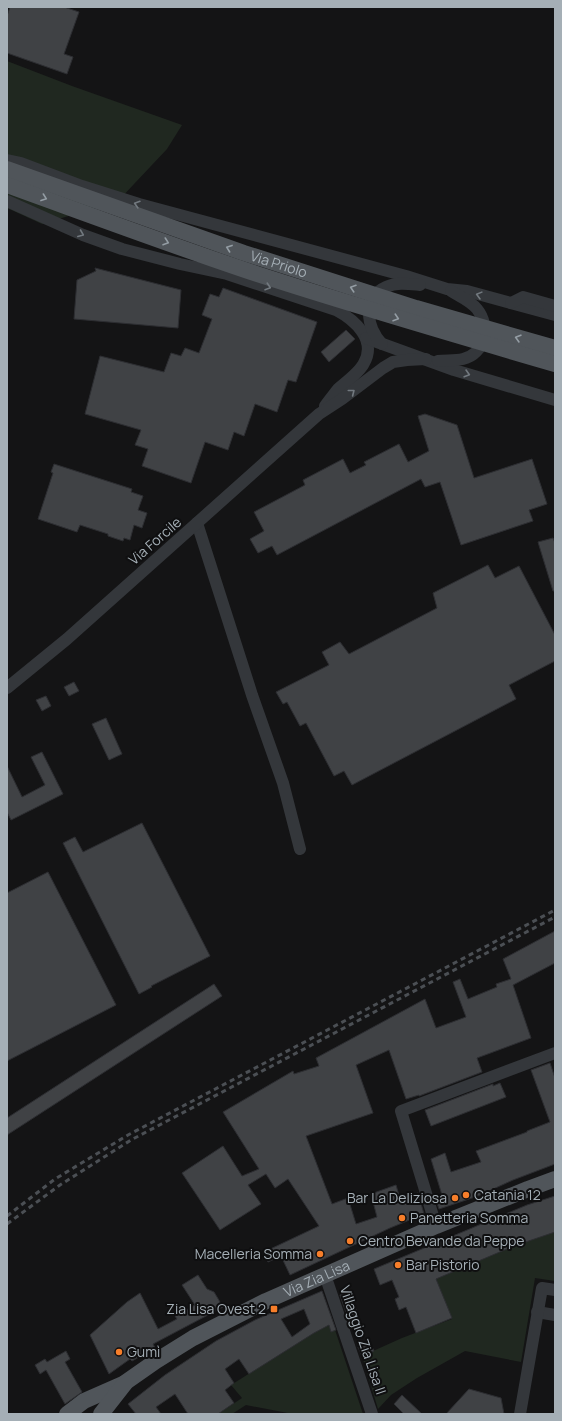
<svg xmlns="http://www.w3.org/2000/svg" width="562" height="1421" font-family="Manrope,sans-serif">
	<rect width="100%" height="100%" fill="#141415"/>
	<!-- green -->
	<g fill="#202820">
		<polygon points="7,61 72,86 182,125 167,149 118,201 42,224 7,208"/>
		<polygon points="555,1232 555,1281 535,1278 521,1362 465,1351 417,1378 391,1395 378,1409 362,1356 402,1338 452,1319 436,1279 514,1246"/>
		<polygon points="329,1325 331,1332 335,1330 363,1414 293,1414 246,1405 232,1414 218,1414 242,1398 231,1385 314,1333"/>
	</g>
	<!-- building -->
	<g fill="#404245" stroke="#2d2e32" fill-rule="evenodd">
		<polygon points="10,7 64,7 79,12 64,54 73,57 67,74 7,53 7,16"/>
		<polygon points="95,268 181,290 178,328 74,319 77,280 96,271"/>
		<polygon points="223,288 317,322 296,382 288,380 277,412 255,404 244,436 234,432 228,450 205,442 191,483 142,466 148,449 135,445 141,430 85,414 100,356 164,372 171,353 181,356 185,348 199,353 212,319 202,315 210,294 219,297"/>
		<polygon points="346,330 355,339 329,362 321,352"/>
		<polygon points="425,414 457,425 474,478 532,459 547,504 529,510 533,521 461,545 440,482 425,487 421,479 277,555 272,546 258,553 250,539 264,531 254,512 305,485 303,480 343,459 350,473 366,465 364,462 399,444 408,462 429,451 418,416"/>
		<polygon points="54,464 132,489 131,492 143,496 138,510 147,513 142,528 134,525 130,540 124,538 123,541 108,536 108,534 80,525 77,532 38,519 53,473 51,472"/>
		<polygon points="553,538 555,543 555,591 553,591 538,542"/>
		<polygon points="488,565 495,578 519,566 555,635 555,661 509,685 516,699 352,785 344,771 334,776 306,723 300,726 287,702 283,704 276,692 329,665 322,652 340,642 349,654 437,608 433,593"/>
		<polygon points="74,682 79,691 69,696 64,687"/>
		<polygon points="46,696 51,706 42,711 36,700"/>
		<polygon points="106,718 122,754 109,760 92,724"/>
		<polygon points="42,752 63,794 11,820 7,812 7,766 22,797 45,785 31,757"/>
		<polygon points="142,823 210,956 151,986 152,987 139,994 63,843 75,837 83,852"/>
		<polygon points="48,872 116,1005 7,1061 7,893"/>
		<polygon points="555,931 555,963 513,985 531,1038 477,1058 482,1072 419,1096 419,1095 406,1099 389,1050 356,1065 373,1113 306,1136 332,1204 348,1198 356,1224 377,1217 371,1194 396,1185 400,1199 418,1193 424,1214 390,1228 290,1275 281,1256 268,1262 264,1252 319,1226 288,1179 275,1188 266,1174 248,1185 261,1204 220,1230 182,1173 223,1146 242,1176 259,1169 223,1112 293,1071 294,1074 319,1066 316,1058 425,999 436,1028 466,1017 453,982 460,979 468,999 497,987 496,984 511,979 503,959"/>
		<polygon points="214,984 222,996 7,1135 7,1118"/>
		<polygon points="550,1063 555,1078 555,1164 513,1180 478,1196 439,1209 435,1197 442,1195 431,1159 445,1153 451,1172 481,1162 476,1151 527,1132 527,1131 550,1122 531,1070"/>
		<polygon points="500,1083 506,1097 431,1126 425,1110 493,1084 493,1086"/>
		<polygon points="555,1196 555,1232 514,1246 436,1279 452,1318 416,1333 406,1307 399,1310 395,1299 399,1297 392,1280 380,1285 374,1269 527,1205"/>
		<polygon points="198,1275 207,1289 214,1292 223,1307 153,1344 155,1348 132,1361 130,1359 109,1374 90,1335 127,1302 140,1293 158,1329 177,1319 175,1316 195,1305 182,1285"/>
		<path d="M 322,1291 L 336,1330 L 331,1332 L 329,1325 L 314,1333 L 249,1374 L 239,1359 L 225,1369 L 234,1383 L 225,1390 L 234,1403 L 218,1414 L 188,1414 L 175,1394 L 156,1407 L 161,1414 L 136,1414 L 128,1404 L 165,1375 L 216,1341 L 255,1320 ZM 304,1309 L 310,1324 L 292,1337 L 281,1319 Z"/>
		<polygon points="349,1292 357,1312 353,1314 355,1319 349,1321 340,1295"/>
		<polygon points="370,1342 374,1351 362,1356 358,1347"/>
		<polygon points="66,1351 70,1359 65,1362 82,1392 65,1404 46,1370 40,1374 35,1365 45,1359 47,1362"/>
		<polygon points="469,1389 501,1398 504,1414 446,1414"/>
		<polygon points="402,1395 422,1414 404,1414 394,1404"/>
	</g>
	<g fill="none" stroke-linecap="round" stroke-linejoin="round">
		<!-- minor -->
		<g stroke="#34373b" stroke-width="12">
			<polyline points="7,160 21,163 82,186 139,204 406,276 447,289 467,291 555,315"/>
			<path d="M 7,201 L 83,235 L 122,249 L 180,264 L 227,274 L 336,310 C 355,320 377,340 364,363 C 360,372 346,382 338,389 C 333,395 329,401 325,406"/>
			<polyline points="511,303 523,297 555,306"/>
			<polyline points="366,338 454,370 555,400"/>
			<path d="M 382,344 C 367,328 361,298 386,287 C 397,282 409,284 420,285"/>
			<path d="M 438,361 C 446,360 455,361 463,359 C 485,354 491,326 477,309 C 471,301 459,296 451,291"/>
			<polyline points="197,523 252,695 283,783 300,849"/>
			<polyline points="7,688 67,639 319,414 342,399 383,368 393,362 407,360 426,359"/>
			<polyline points="436,1226 401,1111 555,1053"/>
			<polyline points="325,1275 372,1414"/>
			<polyline points="537,1312 555,1315"/>
			<polyline points="520,1414 542,1288 555,1290"/>
		</g>
		<!-- major -->
		<g stroke="#50555a" stroke-width="16">
			<path id="s1" d="M 7,169 L 244,253 L 416,308 L 555,348"/>
			<path d="M 7,185 C 90,215 173,246 257,274 C 356,306 455,335 555,364"/>
			<polyline points="67,1414 84,1401 125,1383"/>
			<path id="s2" d="M 101,1414 L 126,1382 L 156,1361 L 193,1338 L 266,1301 L 325,1275 L 436,1226 L 528,1189 L 555,1179"/>
		</g>
		<!-- rail -->
		<g stroke="#4b4f54" stroke-width="3" stroke-dasharray="5 4" stroke-linecap="butt">
			<polyline points="7,1216 55,1179 128,1135 555,910"/>
			<polyline points="7,1224 60,1185 131,1140 555,917"/>
		</g>
	</g>
	<!-- one-way arrows -->
	<defs><path id="oneway-chevron" d="M-2-3.5L2.5 0L-2 3.5" fill="none" stroke-width="1.6" stroke-linecap="round" stroke-linejoin="round"/></defs>
	<g stroke="#949da4">
		<use href="#oneway-chevron" transform="translate(44 198) rotate(20)"/>
		<use href="#oneway-chevron" transform="translate(166 242) rotate(19)"/>
		<use href="#oneway-chevron" transform="translate(229 248) rotate(-160)"/>
		<use href="#oneway-chevron" transform="translate(353 288) rotate(-162)"/>
		<use href="#oneway-chevron" transform="translate(396 318) rotate(18)"/>
		<use href="#oneway-chevron" transform="translate(518 338) rotate(-164)"/>
	</g>
	<g stroke="#72797f">
		<use href="#oneway-chevron" transform="translate(137 204) rotate(-163)"/>
		<use href="#oneway-chevron" transform="translate(81 234) rotate(22)"/>
		<use href="#oneway-chevron" transform="translate(268 287) rotate(18)"/>
		<use href="#oneway-chevron" transform="translate(479 295) rotate(-165)"/>
		<use href="#oneway-chevron" transform="translate(467 374) rotate(16)"/>
		<use href="#oneway-chevron" transform="translate(352 392) rotate(-38)"/>
	</g>
	<!-- markers -->
	<g fill="#f77e2a" stroke="#0f0f10" stroke-width="1.5">
		<circle cx="466" cy="1195" r="4"/>
		<circle cx="455" cy="1198" r="4"/>
		<circle cx="402" cy="1218" r="4"/>
		<circle cx="350" cy="1241" r="4"/>
		<circle cx="320" cy="1254" r="4"/>
		<circle cx="398" cy="1265" r="4"/>
		<rect x="270" y="1305" width="8" height="8" rx="2"/>
		<circle cx="119" cy="1352" r="4"/>
	</g>
	<g text-anchor="middle" stroke-width="4" stroke-linejoin="round" paint-order="stroke">
		<!-- street labels -->
		<g font-size="14" fill="#a5afb6" stroke="#0f0f10">
			<text dy="5" stroke="none"><textPath href="#s1" startOffset="288">Via Priolo</textPath></text>
			<text transform="translate(155 541) rotate(-41)" y="5">Via Forcile</text>
			<text dy="5" stroke="none"><textPath href="#s2" startOffset="258">Via Zia Lisa</textPath></text>
			<text transform="translate(363 1340) rotate(71)" y="5">Villaggio Zia Lisa II</text>
		</g>
		<!-- poi labels -->
		<g font-size="14" fill="#a5afb6" stroke="#0f0f10" text-anchor="start">
			<text x="474" y="1200">Catania 12</text>
			<text x="447" y="1203" text-anchor="end">Bar La Deliziosa</text>
			<text x="410" y="1223">Panetteria Somma</text>
			<text x="358" y="1246">Centro Bevande da Peppe</text>
			<text x="312" y="1259" text-anchor="end">Macelleria Somma</text>
			<text x="406" y="1270">Bar Pistorio</text>
			<text x="266" y="1314" text-anchor="end">Zia Lisa Ovest 2</text>
			<text x="127" y="1357">Gumì</text>
		</g>
	</g>
	<!-- border -->
	<rect width="562" height="1421" fill="none" stroke="#a5afb6" stroke-width="16"/>
</svg>
